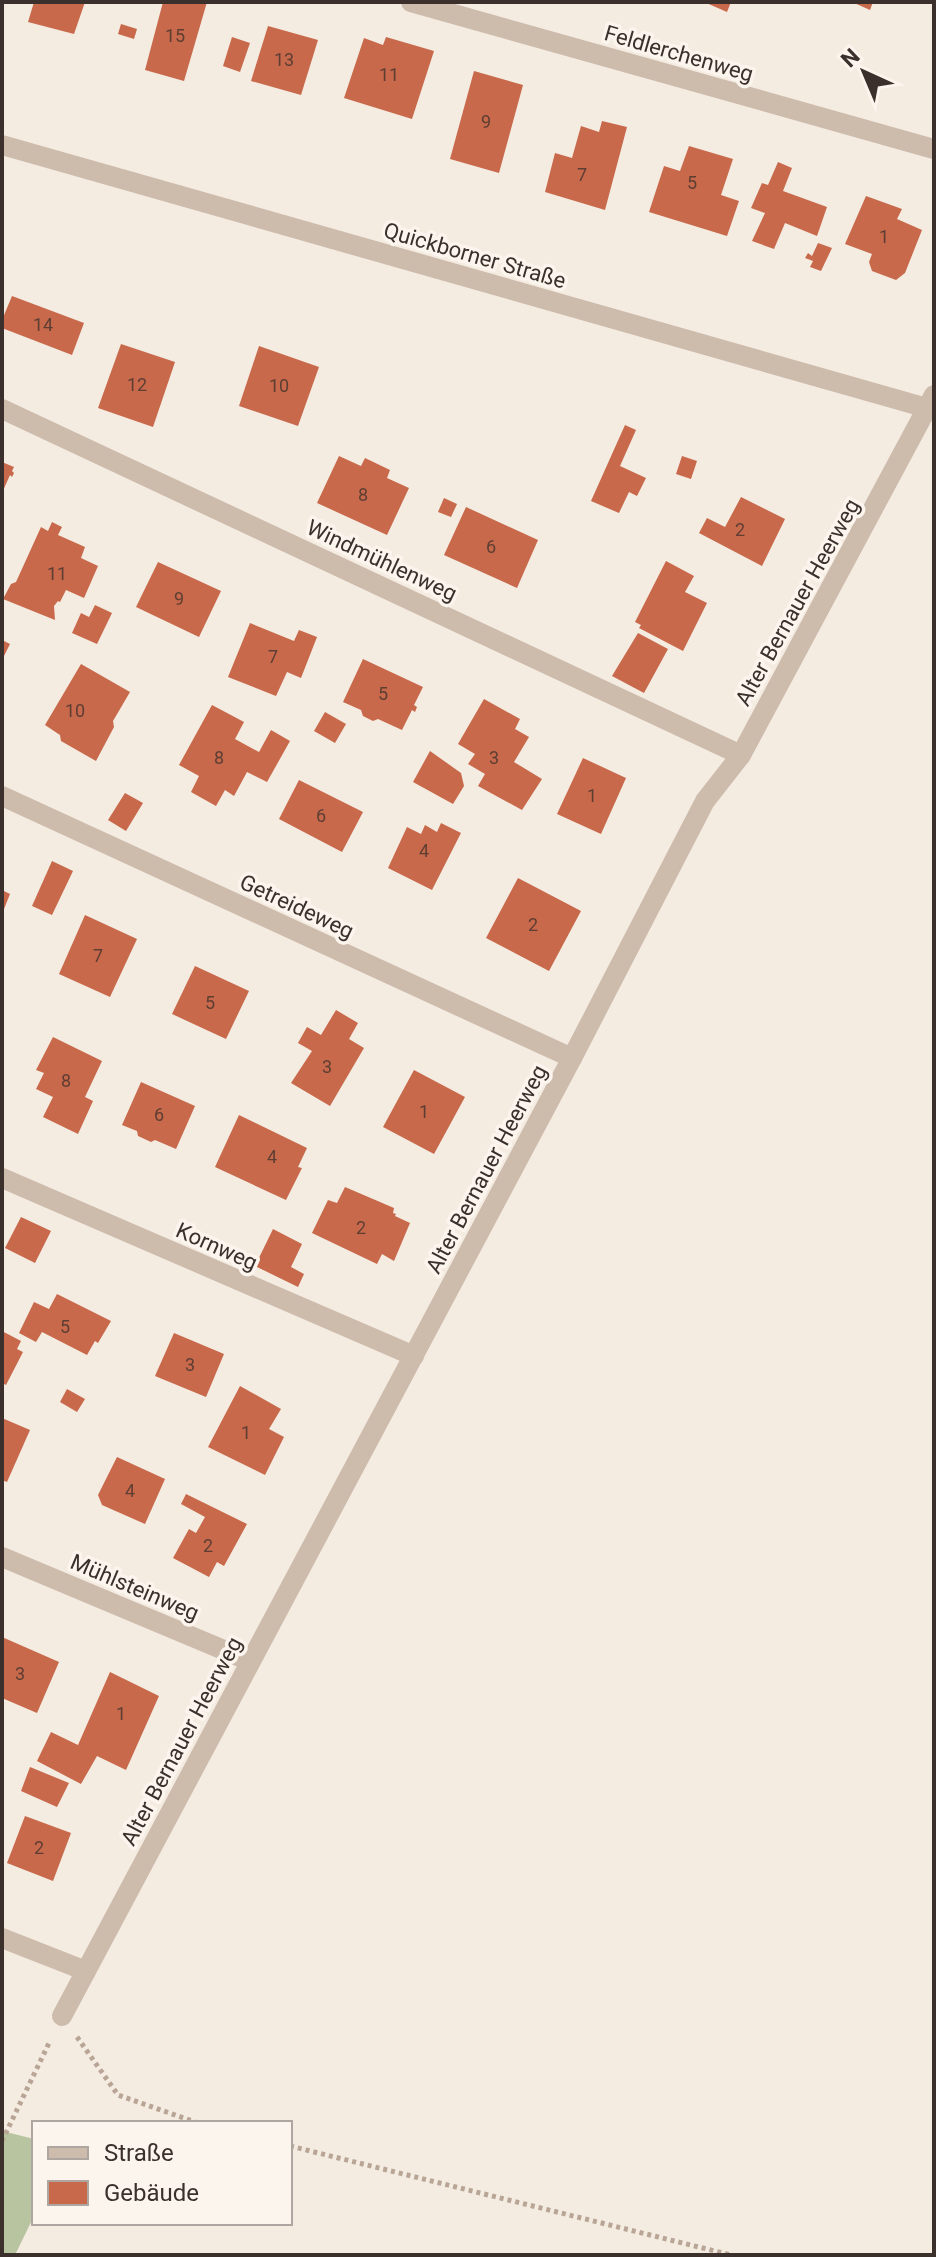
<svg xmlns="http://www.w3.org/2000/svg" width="936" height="2257" font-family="Roboto,sans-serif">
	<rect width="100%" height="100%" fill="#f4ebe1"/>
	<!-- green -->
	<polygon fill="#b8c4a0" points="2,2131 34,2139 34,2216 15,2255 2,2255"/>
	<!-- building -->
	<g fill="#c8694b">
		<polygon points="34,2 85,2 74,34 28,22"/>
		<polygon points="163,2 207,2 184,81 145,70"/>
		<polygon points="704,2 731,2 727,12"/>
		<polygon points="852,2 873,2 870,10"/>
		<polygon points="121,24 137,29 134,39 118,34"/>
		<polygon points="268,26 318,40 301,95 251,81"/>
		<polygon points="232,37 250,43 240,72 223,66"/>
		<polygon points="386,37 434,51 412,119 344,98 364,38 383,45"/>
		<polygon points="474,71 523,85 499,173 450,159"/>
		<polygon points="602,121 627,127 605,210 545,192 555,153 572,158 581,126 599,132"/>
		<polygon points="689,146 733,159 721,195 739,201 727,236 649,212 664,166 680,171"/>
		<polygon points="778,162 792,168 783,191 827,207 817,236 785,223 774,249 752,241 765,213 751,208 762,183 768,185"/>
		<polygon points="866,196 902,209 897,219 922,230 905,273 896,280 872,271 869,262 872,254 845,244"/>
		<polygon points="818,243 832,248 821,271 810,267 813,261 805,258 808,253 812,256"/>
		<polygon points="12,296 84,323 72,355 2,328 2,320"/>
		<polygon points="121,344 175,362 153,427 98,408"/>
		<polygon points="259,346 319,367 298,426 239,406"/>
		<polygon points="625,425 636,430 620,466 646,478 637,496 629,492 619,513 591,501"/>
		<polygon points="339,456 361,466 365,458 390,470 387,478 409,488 387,535 317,503"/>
		<polygon points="682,456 697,461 691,479 676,474"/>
		<polygon points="2,462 14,467 12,471 14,473 12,477 10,475 2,493"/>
		<polygon points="741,497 785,519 762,566 699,533 707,518 725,527"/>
		<polygon points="444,498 457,504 451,517 438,512"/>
		<polygon points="466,507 538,540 517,588 444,555"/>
		<polygon points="52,522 62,527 58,535 85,547 81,558 98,566 84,598 66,590 60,602 58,601 54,606 55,620 3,599 11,584 16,582 41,527 48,531"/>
		<polygon points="666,561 694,576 685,592 707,603 683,651 639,628 641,625 635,622"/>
		<polygon points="158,562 221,591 199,637 136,607"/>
		<polygon points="95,605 112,613 97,644 72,633 81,613 89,617"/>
		<polygon points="250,623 294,641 299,630 317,637 301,678 287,672 276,696 228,677"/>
		<polygon points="638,633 668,649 644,693 612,676"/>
		<polygon points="2,640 10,644 2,660"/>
		<polygon points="363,659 423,687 414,705 417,707 415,712 412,710 402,730 378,719 373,721 363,716 361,710 343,702"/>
		<polygon points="81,664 130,692 113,721 114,727 96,761 61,741 60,735 45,725"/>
		<polygon points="484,699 520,719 515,729 529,737 514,762 542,779 522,810 478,786 485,774 468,764 475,754 458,744"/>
		<polygon points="212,705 244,722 235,739 259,752 271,730 290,741 267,782 247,772 234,796 225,790 216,806 191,792 199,776 179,765"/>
		<polygon points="325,712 346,724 335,743 314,731"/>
		<polygon points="430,751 461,773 464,786 453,804 413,782"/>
		<polygon points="583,758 626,778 601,834 557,814"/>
		<polygon points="299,780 363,812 342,852 279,819"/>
		<polygon points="125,793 143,803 126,831 108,820"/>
		<polygon points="441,823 461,833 432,890 388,868 407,827 421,834 425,825 437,832"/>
		<polygon points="52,861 73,871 52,915 32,906"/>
		<polygon points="518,878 581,911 549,971 486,938"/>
		<polygon points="2,890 10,894 2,914"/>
		<polygon points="85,915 137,939 110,997 59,974"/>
		<polygon points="195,966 249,991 226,1039 172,1014"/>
		<polygon points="336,1010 358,1023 349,1039 364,1048 330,1106 291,1083 312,1051 298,1043 307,1027 321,1035"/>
		<polygon points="53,1037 102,1061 85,1097 93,1101 78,1134 43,1117 53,1097 36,1089 44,1073 36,1070"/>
		<polygon points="414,1070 465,1097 434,1154 383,1127"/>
		<polygon points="141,1082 195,1106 176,1149 155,1140 151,1142 138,1136 137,1131 122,1125"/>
		<polygon points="239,1115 307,1148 298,1167 302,1168 286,1200 215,1167"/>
		<polygon points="345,1187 394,1208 393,1213 396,1214 395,1216 410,1223 394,1261 382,1254 377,1264 312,1233 328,1200 337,1203"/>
		<polygon points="21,1217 51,1231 35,1263 5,1248"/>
		<polygon points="273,1229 302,1244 291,1267 304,1274 298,1287 255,1266"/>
		<polygon points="57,1294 111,1321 98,1343 95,1341 87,1355 42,1332 36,1342 19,1333 34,1302 49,1309"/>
		<polygon points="2,1331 21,1341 17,1349 23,1352 6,1385 2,1383"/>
		<polygon points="174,1333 224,1354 206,1397 155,1376"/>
		<polygon points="240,1386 281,1409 269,1429 284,1437 265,1475 208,1447"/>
		<polygon points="67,1389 85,1399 77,1412 60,1402"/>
		<polygon points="2,1418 30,1430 7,1482 2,1480"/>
		<polygon points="117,1457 165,1479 145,1524 102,1505 98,1495"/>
		<polygon points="186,1494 247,1524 224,1566 217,1562 209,1577 173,1558 189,1529 196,1533 205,1517 181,1504"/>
		<polygon points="2,1637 59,1662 37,1713 2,1698"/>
		<polygon points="110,1672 159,1696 126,1770 97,1756 81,1784 37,1761 51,1732 78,1745"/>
		<polygon points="30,1767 69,1783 57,1807 21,1791"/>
		<polygon points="25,1816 71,1833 53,1881 7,1863"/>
	</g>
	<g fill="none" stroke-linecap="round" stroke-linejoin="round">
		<!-- path -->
		<g stroke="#b9a596" stroke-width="5" stroke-dasharray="4 4" stroke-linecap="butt">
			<polyline points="77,2037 118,2095 198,2123"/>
			<polyline points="2,2141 50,2041"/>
			<polyline points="290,2146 731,2255"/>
		</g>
		<!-- lane -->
		<polyline stroke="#cdbbac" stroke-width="20" points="62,2016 86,1971"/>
		<!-- street -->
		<g stroke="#cdbbac" stroke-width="20">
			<polyline points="411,2 934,149"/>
			<polyline points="2,145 934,410"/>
			<polyline points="2,409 741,755"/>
			<polyline points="2,796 572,1058"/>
			<polyline points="2,1178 414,1356"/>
			<polyline points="2,1557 250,1661"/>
			<polyline points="2,1938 86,1971 572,1058 705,801 741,755 934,395"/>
		</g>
	</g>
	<g text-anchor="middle" stroke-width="7" stroke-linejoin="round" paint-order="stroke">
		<!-- number labels -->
		<g font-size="18" fill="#5e3e33">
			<text x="175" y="42">15</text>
			<text x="284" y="66">13</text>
			<text x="389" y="81">11</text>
			<text x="486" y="128">9</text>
			<text x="582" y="181">7</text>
			<text x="692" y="189">5</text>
			<text x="884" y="243">1</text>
			<text x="43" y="331">14</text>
			<text x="137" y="391">12</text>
			<text x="279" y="392">10</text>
			<text x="363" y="501">8</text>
			<text x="740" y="536">2</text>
			<text x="491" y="553">6</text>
			<text x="57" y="580">11</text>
			<text x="179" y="605">9</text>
			<text x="273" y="663">7</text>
			<text x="383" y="700">5</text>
			<text x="75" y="717">10</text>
			<text x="219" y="764">8</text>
			<text x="494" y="764">3</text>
			<text x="592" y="802">1</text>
			<text x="321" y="822">6</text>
			<text x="424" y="857">4</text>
			<text x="533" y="931">2</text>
			<text x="98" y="962">7</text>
			<text x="210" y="1009">5</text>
			<text x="327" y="1073">3</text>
			<text x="66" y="1087">8</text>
			<text x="424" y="1118">1</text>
			<text x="159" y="1121">6</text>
			<text x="272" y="1163">4</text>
			<text x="361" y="1234">2</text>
			<text x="65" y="1333">5</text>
			<text x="190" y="1371">3</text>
			<text x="246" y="1439">1</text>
			<text x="130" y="1497">4</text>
			<text x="208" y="1552">2</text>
			<text x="20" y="1680">3</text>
			<text x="121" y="1720">1</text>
			<text x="39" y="1854">2</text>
		</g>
		<!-- street labels -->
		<g font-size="22" fill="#3b302b" stroke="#fbf5ee">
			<text transform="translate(679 53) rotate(16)" y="8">Feldlerchenweg</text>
			<text transform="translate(475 255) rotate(16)" y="8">Quickborner Straße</text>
			<text transform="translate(382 560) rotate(25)" y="8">Windmühlenweg</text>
			<text transform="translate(797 602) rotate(-61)" y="8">Alter Bernauer Heerweg</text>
			<text transform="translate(297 906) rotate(25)" y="8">Getreideweg</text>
			<text transform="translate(486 1169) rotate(-62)" y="8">Alter Bernauer Heerweg</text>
			<text transform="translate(217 1246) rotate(24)" y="8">Kornweg</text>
			<text transform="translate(135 1587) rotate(23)" y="8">Mühlsteinweg</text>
			<text transform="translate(181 1741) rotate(-62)" y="8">Alter Bernauer Heerweg</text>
		</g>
	</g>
	<!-- border -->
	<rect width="936" height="2257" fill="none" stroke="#3b302b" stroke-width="8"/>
	<!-- legend -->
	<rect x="32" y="2121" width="260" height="104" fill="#fbf5ee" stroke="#aea6a0" stroke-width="2"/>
	<rect x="48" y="2147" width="40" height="12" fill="#cdbbac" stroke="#aea6a0" stroke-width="2"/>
	<text x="104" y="2161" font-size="24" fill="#3b302b">Straße</text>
	<rect x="48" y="2181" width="40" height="24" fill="#c8694b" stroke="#aea6a0" stroke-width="2"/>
	<text x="104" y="2201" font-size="24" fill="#3b302b">Gebäude</text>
	<!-- north arrow -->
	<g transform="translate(864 72) rotate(316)" stroke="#fbf5ee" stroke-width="6" paint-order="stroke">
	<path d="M0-6L14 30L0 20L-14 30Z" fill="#3b302b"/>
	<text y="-12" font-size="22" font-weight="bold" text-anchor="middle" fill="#3b302b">N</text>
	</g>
</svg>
